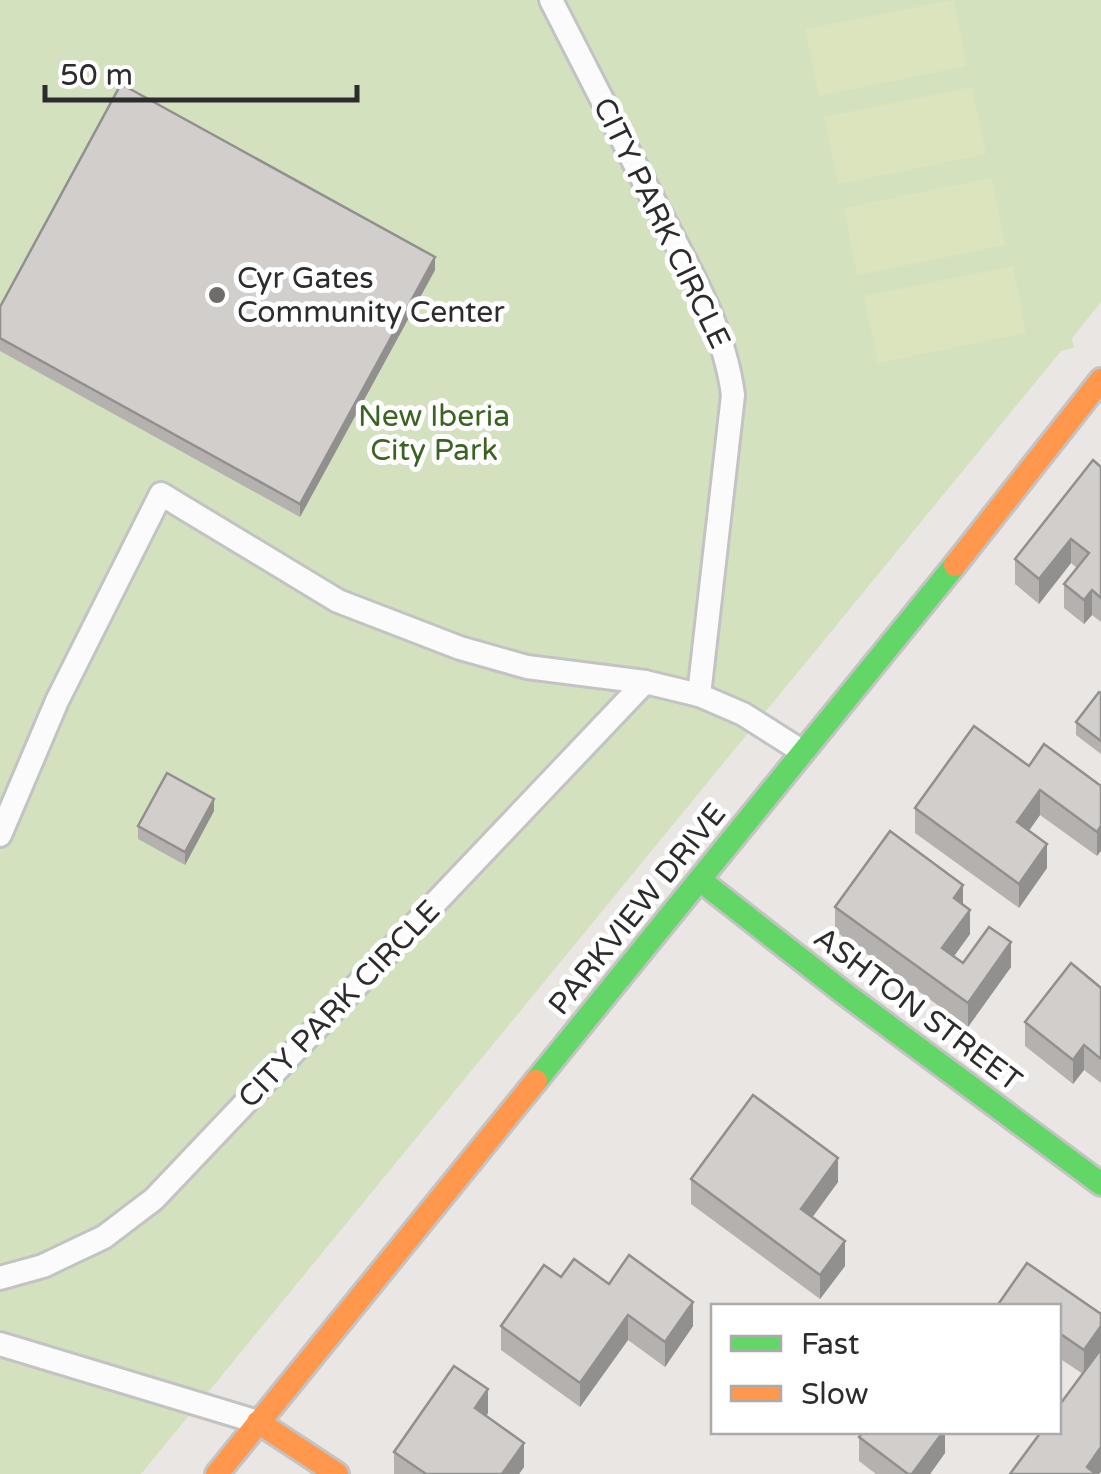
<svg xmlns="http://www.w3.org/2000/svg" width="1101" height="1474" font-family="'Varela Round',sans-serif">
	<rect width="100%" height="100%" fill="#e9e6e3"/>
	<!-- green -->
	<polygon fill="#d3e1bf" points="0,0 1101,0 1101,302 1072,338 1074,348 1061,351 141,1474 0,1474"/>
	<!-- pitch -->
	<g fill="#dce4be">
		<polygon points="954,0 967,66 819,96 805,29"/>
		<polygon points="972,87 986,154 838,184 824,117"/>
		<polygon points="992,178 1005,245 857,275 844,208"/>
		<polygon points="1013,266 1026,333 878,363 864,296"/>
	</g>
	<g fill="none" stroke-linecap="round" stroke-linejoin="round">
		<!-- lane casing -->
		<g stroke="#c4c3c3" stroke-width="28">
			<g id="lane">
				<path d="M 551,0 C 586,68 621,136 656,205 C 687,265 724,326 733,395 L 699,695"/>
				<polyline points="0,835 57,701 161,494 338,601 460,648 527,667 645,682 699,695 743,714 803,752"/>
				<polyline points="0,1278 43,1266 104,1237 154,1199 645,682"/>
				<polyline points="0,1344 258,1422"/>
			</g>
		</g>
		<!-- fast casing -->
		<g stroke="#c4c3c3" stroke-width="28">
			<g id="fast">
				<polyline points="700,880 844,993 1101,1184"/>
				<polyline points="536,1081 955,565"/>
			</g>
		</g>
		<!-- slow casing -->
		<g stroke="#c4c3c3" stroke-width="28">
			<g id="slow">
				<polyline points="955,565 1101,380"/>
				<polyline points="258,1422 337,1474"/>
				<polyline points="217,1474 536,1081"/>
			</g>
		</g>
		<!-- lane -->
		<use href="#lane" stroke="#fcfbfb" stroke-width="22"/>
		<!-- fast -->
		<use href="#fast" stroke="#63d668" stroke-width="22"/>
		<!-- slow -->
		<use href="#slow" stroke="#ff974d" stroke-width="22"/>
	</g>
	<!-- wall -->
	<g fill="#b4b1af">
		<polygon points="435,270 300,517 0,351 0,307"/>
		<polygon points="1101,467 1101,622 1092,615 1084,624 1064,608 1064,584 1077,568 1071,563 1039,604 1015,584 1015,559"/>
		<polygon points="1101,693 1101,754 1076,735 1076,722"/>
		<polygon points="1029,766 1101,786 1097,856 1040,815 1029,831 1047,868 1019,908 915,833 915,808"/>
		<polygon points="214,811 185,865 138,839 138,826"/>
		<polygon points="963,905 970,934 953,957 963,963 1011,967 968,1027 835,931 835,907"/>
		<polygon points="1101,988 1101,1083 1084,1070 1073,1084 1025,1046 1025,1022"/>
		<polygon points="691,1179 838,1182 812,1217 845,1266 820,1299 691,1204"/>
		<polygon points="561,1277 609,1284 693,1326 665,1367 628,1340 580,1407 501,1350 501,1326"/>
		<polygon points="1058,1306 1101,1314 1101,1472 1083,1374 1062,1360"/>
		<polygon points="488,1413 486,1416 524,1467 519,1474 394,1474 394,1452"/>
		<polygon points="945,1432 945,1453 930,1474 876,1474 859,1461 859,1437"/>
	</g>
	<!-- shaded-wall -->
	<g fill="#92908f">
		<polygon points="435,257 435,270 300,517 300,504"/>
		<polygon points="1071,539 1071,563 1039,604 1039,579"/>
		<polygon points="1092,590 1092,615 1084,624 1084,600"/>
		<polygon points="1040,790 1040,815 1017,847 1017,822"/>
		<polygon points="214,799 214,811 185,865 185,852"/>
		<polygon points="1101,826 1101,851 1097,856 1097,832"/>
		<polygon points="1047,844 1047,868 1019,908 1019,884"/>
		<polygon points="963,885 963,909 954,898"/>
		<polygon points="970,910 970,934 942,973 942,948"/>
		<polygon points="1011,942 1011,967 968,1027 968,1003"/>
		<polygon points="1084,1045 1084,1070 1073,1084 1073,1060"/>
		<polygon points="838,1158 838,1182 801,1233 801,1209"/>
		<polygon points="845,1241 845,1266 820,1299 820,1275"/>
		<polygon points="693,1302 693,1326 665,1367 665,1342"/>
		<polygon points="628,1315 628,1340 580,1407 580,1383"/>
		<polygon points="1101,1326 1101,1351 1084,1375 1084,1350"/>
		<polygon points="1062,1335 1062,1360 1058,1365 1058,1340"/>
		<polygon points="488,1389 488,1413 475,1432 475,1408"/>
		<polygon points="943,1432 945,1432 945,1453 930,1474 912,1474"/>
		<polygon points="524,1443 524,1467 519,1474 502,1474"/>
		<polygon points="1101,1447 1101,1472 1099,1474 1087,1474 1087,1467"/>
	</g>
	<!-- building -->
	<g fill="#d1cecc" stroke="#92908f" stroke-width="2.5">
		<polygon points="121,84 435,257 300,504 0,338 0,307"/>
		<polygon points="1093,460 1101,467 1101,598 1092,590 1084,600 1064,584 1089,553 1071,539 1039,579 1015,559"/>
		<polygon points="1099,692 1101,693 1101,741 1076,722"/>
		<polygon points="974,726 1029,766 1044,744 1101,786 1101,826 1097,832 1040,790 1017,822 1047,844 1019,884 915,808"/>
		<polygon points="167,773 214,799 185,852 138,826"/>
		<polygon points="890,831 963,885 954,898 970,910 942,948 963,963 989,927 1011,942 968,1003 835,907"/>
		<polygon points="1071,963 1101,988 1101,1059 1084,1045 1073,1060 1025,1022"/>
		<polygon points="753,1095 838,1158 801,1209 845,1241 820,1275 691,1179"/>
		<polygon points="629,1255 693,1302 665,1342 628,1315 580,1383 501,1326 544,1265 561,1277 574,1259 609,1284"/>
		<polygon points="1027,1263 1101,1314 1101,1326 1084,1350 1062,1335 1058,1340 1058,1306 997,1306"/>
		<polygon points="1101,1349 1101,1447 1087,1467 1096,1474 1010,1474 1041,1432 1058,1432 1058,1407"/>
		<polygon points="454,1366 488,1389 475,1408 524,1443 502,1474 426,1474 394,1452"/>
		<polygon points="863,1432 943,1432 912,1474 908,1474 859,1437"/>
	</g>
	<!-- markers -->
	<circle fill="#6e6d6c" stroke="#fff" stroke-width="4" cx="217" cy="295" r="10"/>
	<g text-anchor="middle" stroke-width="10" stroke-linejoin="round" paint-order="stroke">
		<!-- street labels -->
		<g font-size="30" fill="#2c2c2c" stroke="#fff">
			<text transform="translate(662 223) rotate(64)" y="10">CITY PARK CIRCLE</text>
			<text transform="translate(637 909) rotate(-51)" y="10">PARKVIEW DRIVE</text>
			<text transform="translate(339 1004) rotate(-46)" y="10">CITY PARK CIRCLE</text>
			<text transform="translate(918 1009) rotate(37)" y="10">ASHTON STREET</text>
		</g>
		<!-- poi labels -->
		<g font-size="30" fill="#2c2c2c" stroke="#fff" text-anchor="start">
			<text x="237" y="288">Cyr Gates<tspan x="237" dy="34">Community Center</tspan></text>
		</g>
		<!-- park labels -->
		<g font-size="30" fill="#3b6322" stroke="#fff">
			<text x="434" y="426">New Iberia<tspan x="434" dy="34">City Park</tspan></text>
		</g>
	</g>
	<!-- legend -->
	<rect x="711" y="1304" width="350" height="130" fill="#ffffff" stroke="#ababab" stroke-width="2.5"/>
	<rect x="731" y="1336" width="50" height="15" fill="#63d668" stroke="#ababab" stroke-width="2.5"/>
	<text x="801" y="1354" font-size="30" fill="#2c2c2c">Fast</text>
	<rect x="731" y="1386" width="50" height="15" fill="#ff974d" stroke="#ababab" stroke-width="2.5"/>
	<text x="801" y="1404" font-size="30" fill="#2c2c2c">Slow</text>
	<!-- scale -->
	<path d="M45 85v15h312v-15" fill="none" stroke="#2c2c2c" stroke-width="5"/>
	<text x="60" y="85" font-size="30" fill="#2c2c2c" stroke="#ffffff" stroke-width="8" paint-order="stroke">50 m</text>
</svg>
